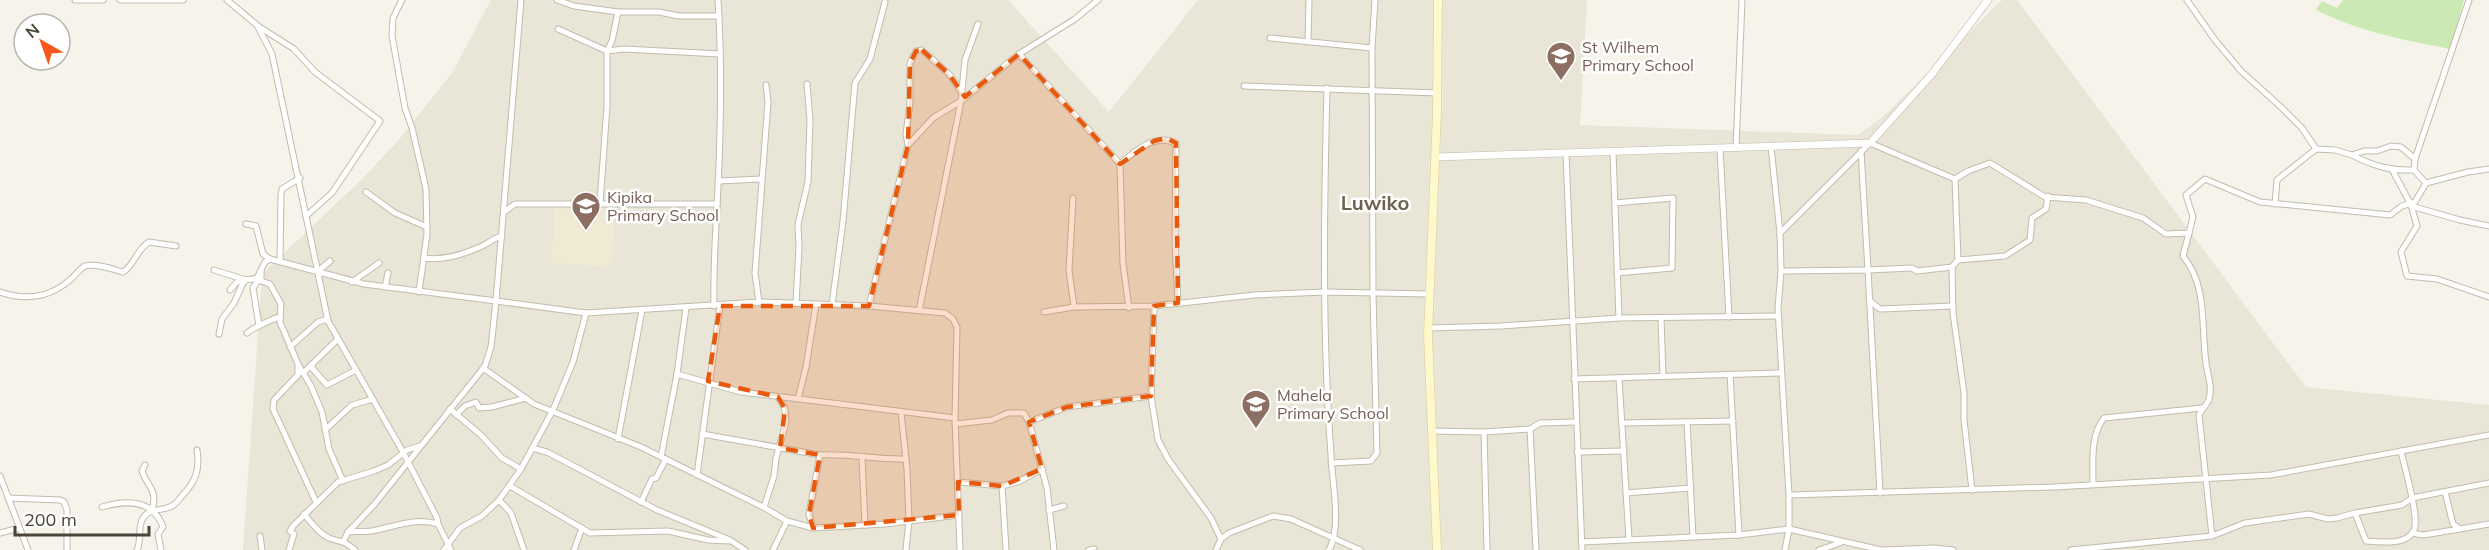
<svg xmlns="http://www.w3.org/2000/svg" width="2489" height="550" font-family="Mulish,sans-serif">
	<rect width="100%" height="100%" fill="#f5f3ea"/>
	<!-- residential -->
	<polygon fill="#e9e6d8" points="491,0 1008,0 1109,112 1198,0 1587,0 1580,125 1858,135 1886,114 2002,0 2017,0 2306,387 2489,405 2489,550 243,550 262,274 362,179 397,142 452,73"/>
	<!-- education -->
	<polygon fill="#eeead4" points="555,208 615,213 611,267 551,263"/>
	<!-- green -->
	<path fill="#cbeab3" d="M 2343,0 L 2464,0 L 2450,49 C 2404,40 2358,31 2316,10 L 2322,1 L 2337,8 Z"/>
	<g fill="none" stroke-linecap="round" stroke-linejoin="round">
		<!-- minor casing -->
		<g stroke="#c1bcac" stroke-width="7">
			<g id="minor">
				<polyline points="75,0 103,0"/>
				<polyline points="120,0 183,0"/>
				<polyline points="227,0 257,25 272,54 328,321 403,452 437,518 438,524 451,550"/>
				<polyline points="402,0 393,18 392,36 405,108 412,128 426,189 427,234 419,292"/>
				<polyline points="521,0 496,301 586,313 759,302 869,306 945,313 953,319 957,327 955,418 960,550"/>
				<polyline points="557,0 574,6 618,12 659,12 679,16 719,16"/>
				<polyline points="2187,0 2215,40 2241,71 2282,108 2302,128 2316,149 2277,180 2275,204"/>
				<polyline points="258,26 294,49 315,72 380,121 332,193 306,216"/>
				<polyline points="558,29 607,51 624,49 720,54"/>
				<polyline points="1270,38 1372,48"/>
				<polyline points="1308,42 1309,0"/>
				<polyline points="1019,54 1120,164 1123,264 1129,308"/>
				<polyline points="1244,86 1437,93"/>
				<path d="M 1327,88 C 1324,210 1322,333 1331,455 C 1332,482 1342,527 1329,550"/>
				<polyline points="908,145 906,134 910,103 910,63 916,51 922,50 949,74 961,91"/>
				<polyline points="1771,147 1780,233 1781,271 1778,309 1789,495 1789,529 1785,550"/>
				<polyline points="1736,148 1742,0"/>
				<polyline points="1720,149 1729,317"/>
				<polyline points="2316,149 2335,150 2352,155 2364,151 2377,151 2391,146 2401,147 2415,159"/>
				<polyline points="1861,151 1868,270 1912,268 1917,271 1952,267 1958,260 1955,179"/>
				<polyline points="1613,152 1619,318"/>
				<polyline points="1566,154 1582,550"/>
				<path d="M 2352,155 C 2373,166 2391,171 2414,170"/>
				<path d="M 1120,164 C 1135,151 1155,133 1176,143 L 1175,243 L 1178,303"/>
				<polyline points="2393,171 2411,205 2417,226 2401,252 2407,276 2437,279 2489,297"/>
				<polyline points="718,181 761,179"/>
				<polyline points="2426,183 2468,172 2489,169"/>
				<polyline points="366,192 395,213 427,227"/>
				<polyline points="1073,198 1069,270 1074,307"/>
				<polyline points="600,203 607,106 607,51 612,41 618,12"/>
				<polyline points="1615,203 1673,198 1672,268 1617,273"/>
				<polyline points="2411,206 2460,220 2489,226"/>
				<polyline points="504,212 515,204 717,204"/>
				<polyline points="246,224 256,226 263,254 270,259 364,284 496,301 491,347 485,366 373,506 348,532 344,540"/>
				<polyline points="1780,233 1870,143 1955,179 1968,171 1990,163 2045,197 2086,200 2143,218 2166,234 2189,233 2193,217 2186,195 2205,179 2260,202 2390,215 2402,206 2415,202 2426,183 2414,170 2415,159 2469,0"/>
				<path d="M 2189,233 L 2183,256 C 2208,286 2201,327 2206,363 C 2207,374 2213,386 2209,399 C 2207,405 2202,409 2199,415 L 2212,536"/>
				<path d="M 424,258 C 443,261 462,255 480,247 C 488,244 493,238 502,236"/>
				<polyline points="1958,260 2005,256 2030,240 2032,218 2046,209 2048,196"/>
				<polyline points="280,262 281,195 282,189 300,178"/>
				<polyline points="1952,267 1953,313 1964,393 1964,420 1972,490"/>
				<polyline points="214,270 246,280"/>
				<polyline points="261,270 261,281 270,284 281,304 280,322 298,364 298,375 274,400 273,409 316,502"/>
				<polyline points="1781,271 1868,270 1880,493"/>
				<polyline points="317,272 330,261"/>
				<polyline points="259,279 253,288 259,326"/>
				<polyline points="352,282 379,263"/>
				<polyline points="385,287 388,273"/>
				<polyline points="230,290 237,282 245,280"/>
				<path d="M 0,292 C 27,301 50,298 71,279 C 76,275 79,269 85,266 C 96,263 112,269 123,272 C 134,266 136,250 149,242 L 176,246"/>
				<polyline points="1870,301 1880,309 1953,306"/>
				<polyline points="759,302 755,273 768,102 766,85"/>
				<polyline points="796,303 799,248 798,224 808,182 810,120 807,84"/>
				<polyline points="832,305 843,221 855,83 870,59 885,2"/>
				<path d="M 714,306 C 713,266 716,227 718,187 C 721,125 722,62 718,0"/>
				<polyline points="869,306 908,145 933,118 961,101 1019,54 1075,19 1098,0"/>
				<polyline points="1154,306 1151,396 1158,440 1168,459 1211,518 1221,539 1216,550"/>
				<polyline points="919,311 961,101 965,60 978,24"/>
				<polyline points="1044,312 1074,307 1154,306 1254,295 1325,292 1430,294"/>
				<polyline points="1661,318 1663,376"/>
				<polyline points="1428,328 1501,326 1619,318 1778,316"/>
				<path d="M 247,333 C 253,328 272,319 280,317"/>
				<polyline points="219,334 222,319 234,303 243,283 246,280 257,278 265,262 270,259"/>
				<polyline points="290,347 318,322 328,319"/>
				<polyline points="312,364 312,368 327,385 356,370"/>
				<polyline points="299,366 311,386 322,412 329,449 343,481"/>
				<polyline points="483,368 534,404 641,447 765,508 787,521 813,528 885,524 959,515"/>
				<polyline points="303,373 338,339"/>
				<polyline points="677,374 741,392 955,418"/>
				<polyline points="1730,374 1739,535"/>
				<polyline points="1619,378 1629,539"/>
				<polyline points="1574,379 1780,373"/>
				<polyline points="798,399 806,367 816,304"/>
				<polyline points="450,409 481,435 502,458 521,469"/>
				<polyline points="901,412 907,469 909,520 906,550"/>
				<polyline points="456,415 465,406 476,402 479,408 492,407 526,398"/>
				<polyline points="1029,422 1067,407 1151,396"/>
				<polyline points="1687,422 1693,537"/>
				<polyline points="1622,423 1733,421"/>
				<polyline points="955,424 992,420 1008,413 1024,413 1029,422 1047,488 1054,550"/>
				<polyline points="1530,429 1536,550"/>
				<polyline points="325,430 352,405 373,399"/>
				<polyline points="1431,431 1484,432 1530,429 1540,423 1576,422"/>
				<polyline points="1484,432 1487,550"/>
				<polyline points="702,434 820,455 809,514 813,528"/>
				<polyline points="618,439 642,310"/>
				<polyline points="532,448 547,452 657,510 730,540 745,550"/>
				<polyline points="1577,452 1624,451"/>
				<path d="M 820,455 C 850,453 875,460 906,459"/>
				<polyline points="661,457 677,374 686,308"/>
				<polyline points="862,458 865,525"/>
				<polyline points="1331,463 1371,461 1377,453 1373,294 1372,48 1375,0"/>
				<path d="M 145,465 L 142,471 C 148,488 158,489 152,511"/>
				<polyline points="697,475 720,306"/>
				<polyline points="0,476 28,550"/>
				<polyline points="958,482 1002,486 1006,550"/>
				<path d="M 2093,484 C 2093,464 2090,435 2104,418 L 2202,408"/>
				<polyline points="510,486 590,533 668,531 708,540 729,541"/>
				<polyline points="1002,486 1020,481 1042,469"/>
				<polyline points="2445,492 2453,524 2460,529 2489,524"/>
				<polyline points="1626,493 1691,488"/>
				<polyline points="1789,495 2054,487 2271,475 2489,435"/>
				<polyline points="8,498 60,500 64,502 67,510 67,550"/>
				<polyline points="499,500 511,513 524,550"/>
				<polyline points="641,502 652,479 656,478 666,459"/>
				<path d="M 102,507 C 126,500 153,499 163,527 L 158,534 L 161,550"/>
				<polyline points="764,507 774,476 776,458 786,423 785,409 778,397"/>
				<polyline points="1049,510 1064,506"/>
				<path d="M 2355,513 L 2366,541 C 2379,542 2407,546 2414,530 C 2420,518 2404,466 2401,451"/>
				<path d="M 304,514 C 311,522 318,533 329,538 C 342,543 342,539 355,550"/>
				<path d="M 348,532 C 356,531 364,532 372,531 C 394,527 415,517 438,524"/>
				<polyline points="0,533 19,528"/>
				<polyline points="2412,533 2423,535 2460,529"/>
				<polyline points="260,536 262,550"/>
				<polyline points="1221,539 1229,533 1273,516 1291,519 1360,550"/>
				<polyline points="1581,542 1739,535 1789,529 1881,550"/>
				<path d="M 137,550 C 142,540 137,527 143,518 C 149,508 163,511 172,506 C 176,504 179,499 182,496 C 196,481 200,470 197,450"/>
				<polyline points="289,550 294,534 290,531 293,526 333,487 338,482 374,471 388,465 407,450 420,446"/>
				<polyline points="444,550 460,528 482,516 499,500 521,469 553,410 573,362 586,313"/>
				<polyline points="574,550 582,528"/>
				<polyline points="773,550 787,521"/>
				<polyline points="1089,550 1094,549"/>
				<polyline points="1819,550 1840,543"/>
				<polyline points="1883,550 1934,548 1953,550"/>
				<polyline points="2071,550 2212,536 2245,523 2309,514 2328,519 2337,518 2355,513 2402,505 2412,498 2489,483"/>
			</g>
		</g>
		<!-- tertiary casing -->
		<g stroke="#c1bcac" stroke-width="8">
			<polyline id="tertiary" points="1436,157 1870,143 1932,74 1988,0"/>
		</g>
		<!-- secondary casing -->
		<g stroke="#d5cc9a" stroke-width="9">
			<polyline id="secondary" points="1437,550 1428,335 1437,112 1438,0"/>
		</g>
		<!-- minor -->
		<use href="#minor" stroke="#fff" stroke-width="5"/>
		<!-- tertiary -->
		<use href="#tertiary" stroke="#fff" stroke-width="7"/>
		<!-- secondary -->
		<use href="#secondary" stroke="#fff8ca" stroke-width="8"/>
	</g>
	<!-- marked area -->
	<path fill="#e8590c" fill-opacity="0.2" stroke="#e8590c" stroke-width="4.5" stroke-dasharray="12 8" stroke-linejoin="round" d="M 922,50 L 949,74 L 965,97 L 1019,54 L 1120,164 L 1154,141 L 1166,138 L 1176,143 L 1178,303 L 1154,306 L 1151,396 L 1067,407 L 1029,422 L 1042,469 L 1002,486 L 958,482 L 959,515 L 813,528 L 809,514 L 820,455 L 780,448 L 785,409 L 778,397 L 708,381 L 720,306 L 869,306 L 908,145 L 910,63 L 916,51 Z"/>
	<!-- icons -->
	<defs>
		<g id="school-pin" transform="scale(1.5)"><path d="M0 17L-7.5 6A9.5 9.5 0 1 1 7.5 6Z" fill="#8d6e63" stroke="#fff"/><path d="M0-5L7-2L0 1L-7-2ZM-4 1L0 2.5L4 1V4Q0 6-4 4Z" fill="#fff"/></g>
	</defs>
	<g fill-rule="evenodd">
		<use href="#school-pin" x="1561" y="56"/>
		<use href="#school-pin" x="586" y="206"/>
		<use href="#school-pin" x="1256" y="404"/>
	</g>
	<g text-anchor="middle" stroke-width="5" stroke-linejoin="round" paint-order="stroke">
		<!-- education labels -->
		<g font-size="16" fill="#785e54" stroke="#fff" text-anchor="start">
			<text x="1582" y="53">St Wilhem<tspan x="1582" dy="18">Primary School</tspan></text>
			<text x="607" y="203">Kipika<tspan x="607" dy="18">Primary School</tspan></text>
			<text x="1277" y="401">Mahela<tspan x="1277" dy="18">Primary School</tspan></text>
		</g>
		<!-- quarter labels -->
		<g font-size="20" font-weight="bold" fill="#6d644f" stroke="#fff">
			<text x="1375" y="210">Luwiko</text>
		</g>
	</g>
	<!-- north arrow -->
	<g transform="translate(42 42) rotate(320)"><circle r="28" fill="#ffffff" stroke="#b7b5af" stroke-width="1.5"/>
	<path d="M0-4.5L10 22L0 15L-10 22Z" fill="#fc571a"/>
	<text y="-9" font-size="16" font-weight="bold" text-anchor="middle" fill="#4a4538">N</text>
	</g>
	<!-- scale -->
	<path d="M15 526v9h134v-9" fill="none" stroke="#4a4538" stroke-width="3"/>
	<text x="24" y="526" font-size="18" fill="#4a4538" stroke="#ffffff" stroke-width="4.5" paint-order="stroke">200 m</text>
</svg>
